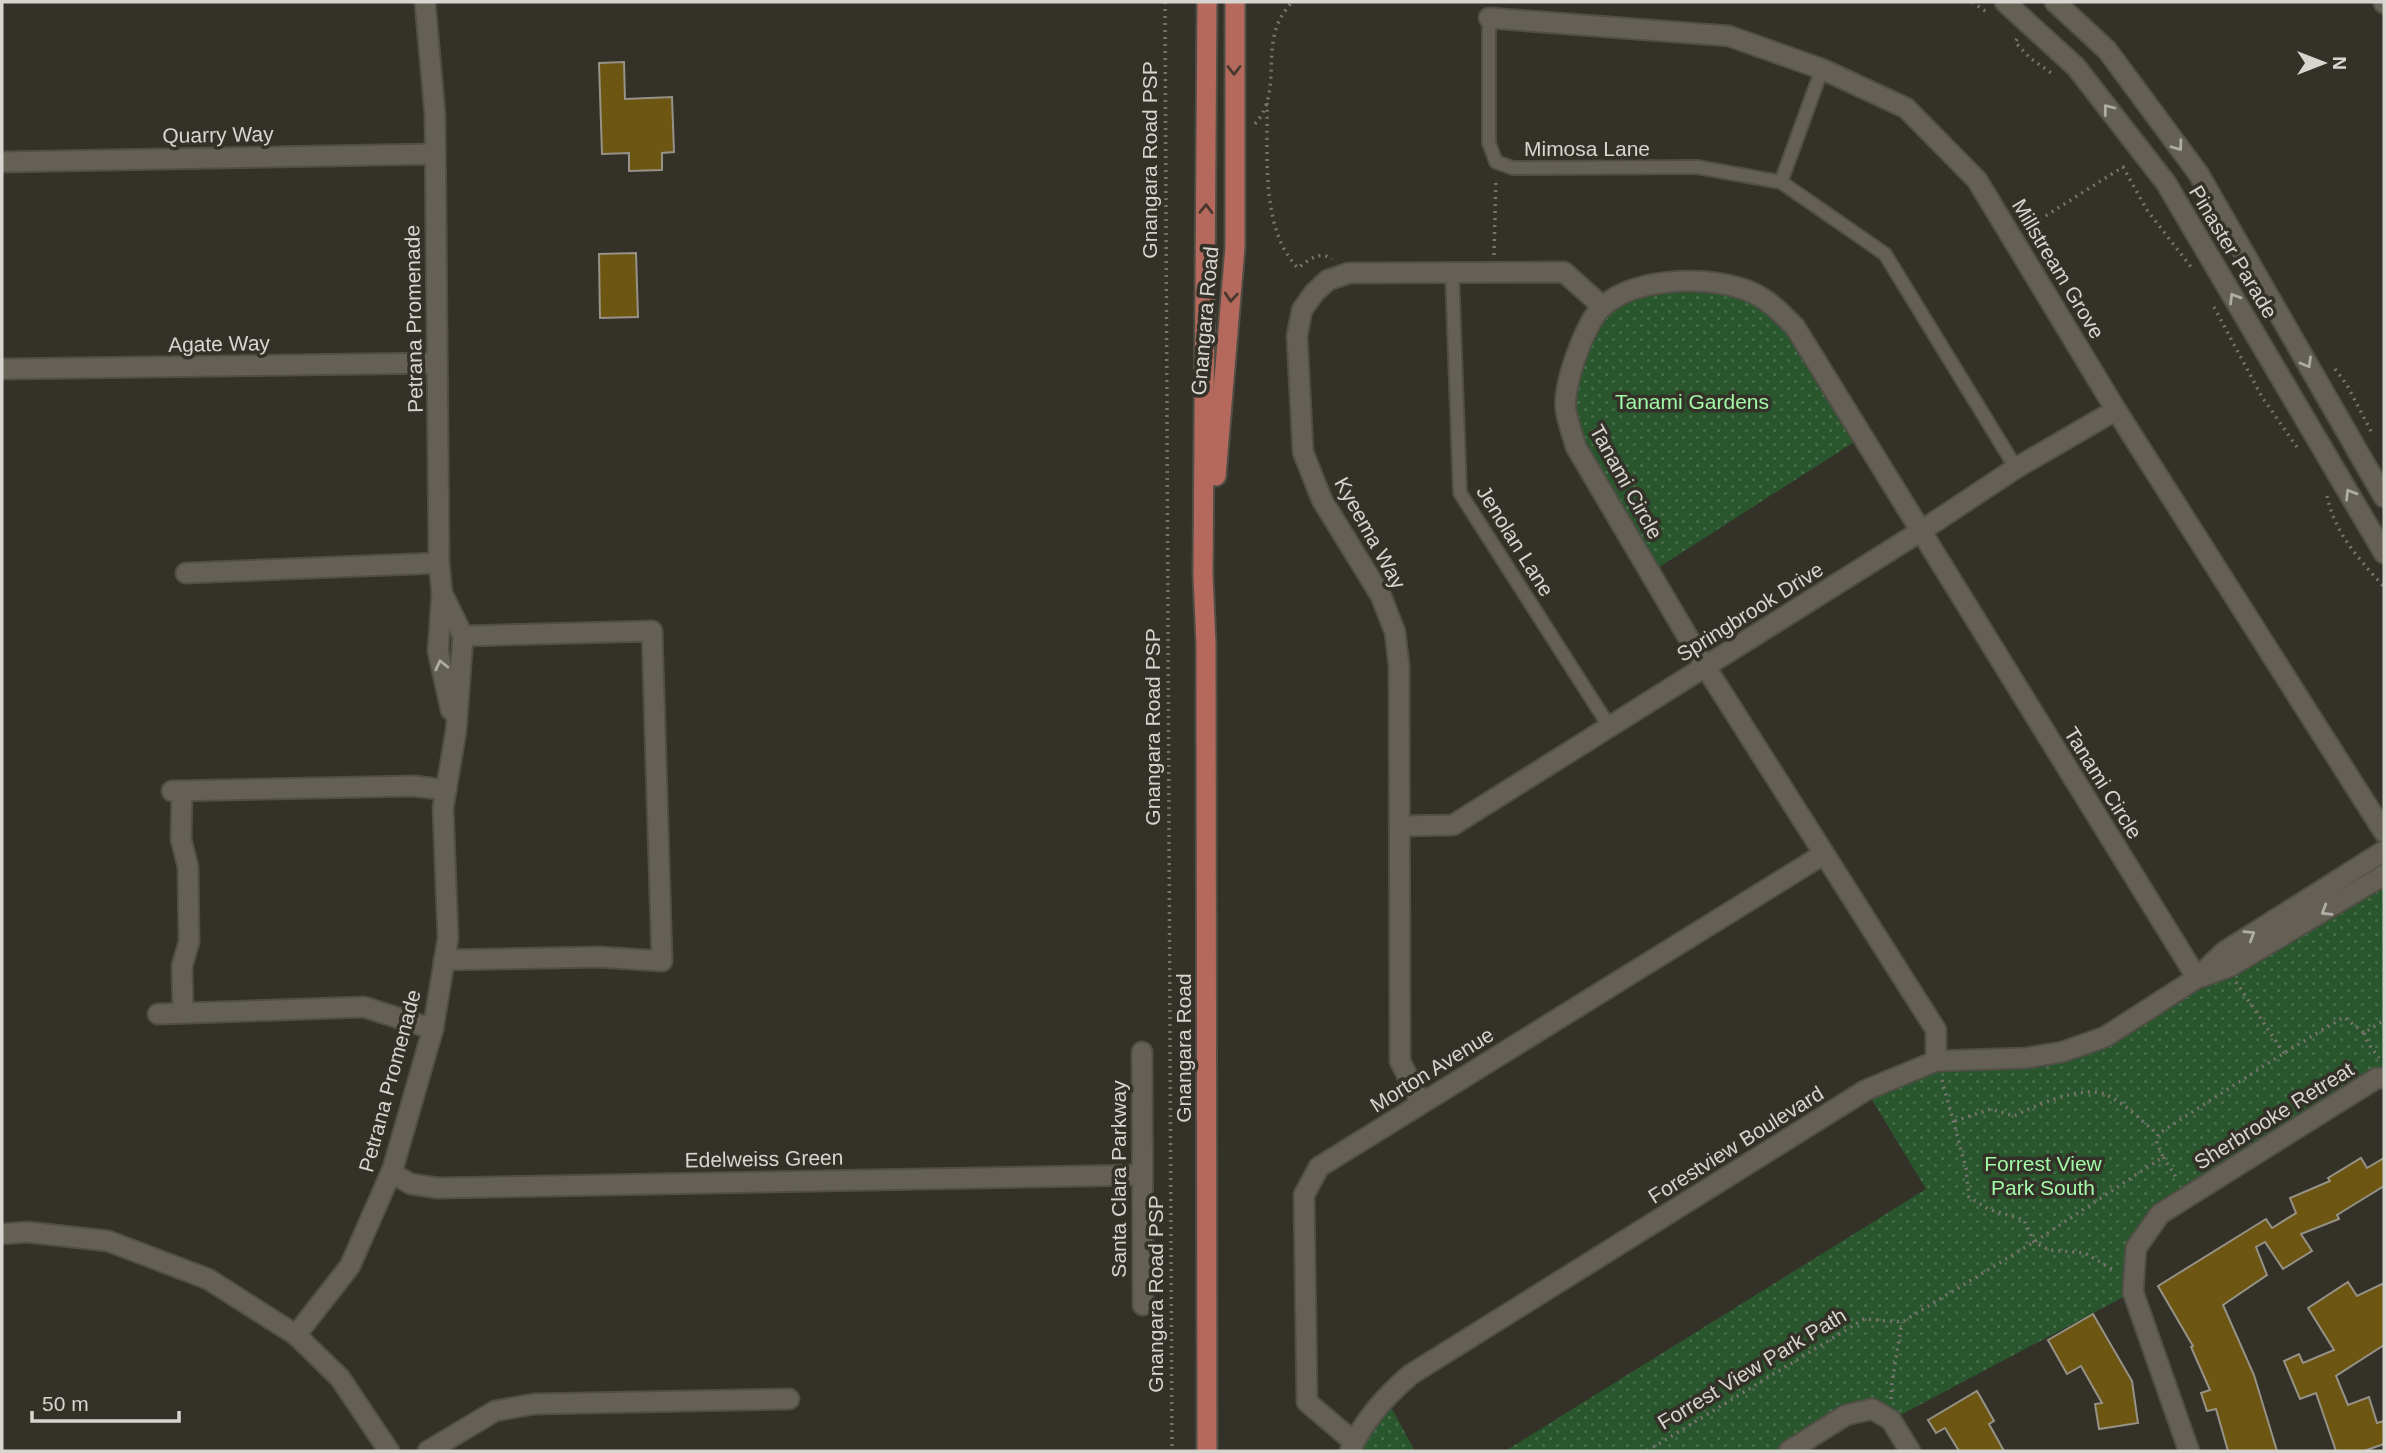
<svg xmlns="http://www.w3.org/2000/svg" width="2386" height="1453" font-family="Helvetica,sans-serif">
	<defs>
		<pattern id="park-dots" width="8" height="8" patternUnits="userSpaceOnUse" patternTransform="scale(1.75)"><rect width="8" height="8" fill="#29562d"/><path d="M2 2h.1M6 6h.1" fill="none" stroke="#476d4a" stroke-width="1.8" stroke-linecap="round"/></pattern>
	</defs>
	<rect width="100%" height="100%" fill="#343128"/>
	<!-- park -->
	<g fill="url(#park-dots)">
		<polygon points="1678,280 1774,305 1862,437 1650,573 1576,447 1569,375 1603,307"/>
		<polygon points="2384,875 2384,1078 2160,1214 2136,1248 2133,1292 1891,1420 1872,1409 1789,1451 1505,1451 1926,1189 1866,1090 1936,1061 2062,1052"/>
		<polygon points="1385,1396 1415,1451 1350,1451"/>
	</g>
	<!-- building -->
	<g fill="#6d5612" stroke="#969287" stroke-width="2">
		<polygon points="624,62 625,99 672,97 674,152 662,153 662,170 629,171 629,153 602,154 599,63"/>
		<polygon points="636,253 638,317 600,318 599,254"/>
		<polygon points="2361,1158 2367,1168 2384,1158 2384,1186 2337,1215 2339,1219 2301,1234 2312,1251 2283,1269 2265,1242 2256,1247 2267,1275 2223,1305 2254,1375 2277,1451 2228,1451 2216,1409 2207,1411 2201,1393 2210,1390 2191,1347 2193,1346 2158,1286 2266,1219 2272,1228 2296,1213 2290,1198 2330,1181 2328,1178"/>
		<polygon points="2348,1282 2357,1296 2384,1283 2384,1345 2336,1376 2348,1405 2369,1397 2377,1423 2384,1421 2384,1444 2364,1451 2336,1451 2316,1393 2300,1399 2284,1361 2299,1354 2303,1363 2334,1350 2308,1308"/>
		<polygon points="2093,1314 2132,1381 2138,1423 2099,1429 2095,1404 2102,1403 2081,1366 2067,1374 2048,1340"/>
		<polygon points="1977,1391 1994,1421 1989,1424 2004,1451 1959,1451 1945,1428 1936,1433 1928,1420"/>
	</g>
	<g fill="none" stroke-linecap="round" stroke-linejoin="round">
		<!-- service casing -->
		<g stroke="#514e46" stroke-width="16">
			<g id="service">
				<polyline points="1489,18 1489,143 1496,162 1513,168 1697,167 1781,182 1885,254 2016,468"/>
				<polyline points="1781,182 1822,69"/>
				<polyline points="1452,272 1460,493 1609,726"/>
			</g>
		</g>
		<!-- minor casing -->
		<g stroke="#514e46" stroke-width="23">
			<g id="minor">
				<polyline points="425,2 435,115 439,563 442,593 438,651 451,710"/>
				<polyline points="2384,2 2384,3"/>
				<polyline points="1489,18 1729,36 1822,69 1906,108 1977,180 2116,410 2384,832"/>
				<polyline points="2,162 435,154"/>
				<polyline points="2,369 437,363"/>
				<polyline points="186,573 439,563"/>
				<polyline points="172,791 414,786 446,790"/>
				<polyline points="182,791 181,839 188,867 189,942 182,966 183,1013"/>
				<polyline points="1400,826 1453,825 1921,531 2016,468 2116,410"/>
				<polyline points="444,960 599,957 662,961 652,631 463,636"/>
				<polyline points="2201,977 2231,966 2384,875"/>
				<polyline points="158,1014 364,1007 433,1029"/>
				<polyline points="1142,1052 1143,1305"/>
				<path d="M 1936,1061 L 1936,1030 L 1705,666 L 1576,447 C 1573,436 1568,423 1566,411 C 1562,387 1585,322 1603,306 C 1638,276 1713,275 1753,293 C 1770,301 1782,314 1795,327 L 2197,978"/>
				<polyline points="1421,1103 1400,1061 1399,666 1395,632 1381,596 1322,500 1303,452 1297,336 1302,310 1314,293 1328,280 1349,273 1564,272 1603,307"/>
				<polyline points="391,1173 411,1184 438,1188 1142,1175"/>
				<polyline points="296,1335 350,1266 393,1168 433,1029 448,938 443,808 456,731 463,636 442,593"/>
				<polyline points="1354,1442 1307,1402 1304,1195 1319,1167 1824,854"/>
				<polyline points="428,1451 495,1411 534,1404 789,1399"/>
				<path d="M 1350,1451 C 1364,1420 1385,1397 1410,1375 L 1866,1090 L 1936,1061 L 2026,1058 L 2062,1052 L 2105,1037 L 2197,978 L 2224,952 L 2384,851"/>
				<polyline points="1789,1451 1846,1415 1872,1409 1891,1420 1910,1451"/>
				<polyline points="2189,1451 2133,1292 2136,1248 2160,1214 2377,1078 2384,1078"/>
			</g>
		</g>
		<!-- tertiary casing -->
		<g stroke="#514e46" stroke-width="23">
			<polyline id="tertiary" points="2,1234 27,1232 108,1241 208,1279 296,1335 340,1378 389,1451"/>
		</g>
		<!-- secondary casing -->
		<g stroke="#514e46" stroke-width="23">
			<g id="secondary">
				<polyline points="2005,2 2076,67 2166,183 2384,553"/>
				<polyline points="2055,2 2107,50 2198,173 2384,497"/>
			</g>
		</g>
		<!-- primary casing -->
		<g stroke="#514e46" stroke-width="23">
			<g id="primary">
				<polyline points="1216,476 1235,247 1235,2"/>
				<polyline points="1207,1451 1206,644 1203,576 1207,2"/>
			</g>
		</g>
		<!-- path -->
		<g stroke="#77746d" stroke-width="3.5" stroke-dasharray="2 5" stroke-linecap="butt">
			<polyline points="1165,2 1172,1451"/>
			<polyline points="1972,2 1988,13"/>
			<polyline points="2017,39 2015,42 2030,58 2054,75"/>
			<path d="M 1267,103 C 1268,153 1260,230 1298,268 C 1309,260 1319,250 1332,259"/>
			<path d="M 1255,124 C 1280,96 1265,58 1277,26 C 1280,17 1286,9 1292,2"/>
			<polyline points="2028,227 2123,167 2147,210 2191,267"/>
			<polyline points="1494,255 1496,178"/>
			<polyline points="2214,307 2262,397 2299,450"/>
			<polyline points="2335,369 2347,385 2373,435"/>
			<path d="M 2327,496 C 2335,534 2359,559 2384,587"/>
			<polyline points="2236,982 2284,1053"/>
			<polyline points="2364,1033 2368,1043 2379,1058"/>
			<polyline points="1942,1080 1966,1168 1969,1197 1988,1209 2024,1220 2034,1242 2049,1250 2085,1253 2115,1271"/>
			<path d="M 1955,1121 L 1991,1109 L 2014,1116 C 2037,1105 2085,1083 2109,1096 C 2127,1105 2142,1122 2158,1134"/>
			<polyline points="2163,1157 2178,1180"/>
			<polyline points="1891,1399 1892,1382 1902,1322"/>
			<polyline points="1647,1451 1864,1319 1902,1322 2034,1242 2163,1157 2157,1143 2158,1134 2284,1053 2344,1017 2364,1033 2384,1020"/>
		</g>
		<!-- service -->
		<use href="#service" stroke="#646056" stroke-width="12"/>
		<!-- minor -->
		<use href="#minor" stroke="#646056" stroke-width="19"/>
		<!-- tertiary -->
		<use href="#tertiary" stroke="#646056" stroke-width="19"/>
		<!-- secondary -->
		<use href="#secondary" stroke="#646056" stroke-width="19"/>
		<!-- primary -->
		<use href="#primary" stroke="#b5695d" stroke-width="19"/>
	</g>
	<!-- one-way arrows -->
	<defs><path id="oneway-chevron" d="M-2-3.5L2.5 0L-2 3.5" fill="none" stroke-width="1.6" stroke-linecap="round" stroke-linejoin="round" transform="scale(1.75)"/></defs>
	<g stroke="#473930">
		<use href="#oneway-chevron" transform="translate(1234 70) rotate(90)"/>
		<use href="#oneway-chevron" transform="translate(1206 209) rotate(-89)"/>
		<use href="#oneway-chevron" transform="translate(1231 297) rotate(95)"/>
	</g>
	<g stroke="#afaca5">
		<use href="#oneway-chevron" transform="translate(2108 109) rotate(-128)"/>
		<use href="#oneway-chevron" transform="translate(2178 146) rotate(54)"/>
		<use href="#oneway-chevron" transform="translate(2234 298) rotate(-121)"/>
		<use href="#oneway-chevron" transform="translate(2307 363) rotate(60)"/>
		<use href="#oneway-chevron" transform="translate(2350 494) rotate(-121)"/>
		<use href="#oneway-chevron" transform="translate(441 665) rotate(-103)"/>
		<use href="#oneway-chevron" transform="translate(2326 911) rotate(149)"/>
		<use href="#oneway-chevron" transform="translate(2250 935) rotate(-32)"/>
	</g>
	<g text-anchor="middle" stroke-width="7" stroke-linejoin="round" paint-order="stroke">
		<!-- street labels -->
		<g font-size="21" fill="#d8d5d0" stroke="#343128">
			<text transform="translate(218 135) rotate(-1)" y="7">Quarry Way</text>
			<text x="1587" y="156">Mimosa Lane</text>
			<text transform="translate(1150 160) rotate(-90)" y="7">Gnangara Road PSP</text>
			<text transform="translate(2233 252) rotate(59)" y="7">Pinaster Parade</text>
			<text transform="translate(2058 269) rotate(59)" y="7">Millstream Grove</text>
			<text transform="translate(414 319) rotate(-91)" y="7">Petrana Promenade</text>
			<text transform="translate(1205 321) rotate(-85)" y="7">Gnangara Road</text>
			<text transform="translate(219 344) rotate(-1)" y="7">Agate Way</text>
			<text transform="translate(1626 482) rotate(61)" y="7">Tanami Circle</text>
			<text transform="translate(1370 533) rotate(61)" y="7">Kyeema Way</text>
			<text transform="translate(1515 541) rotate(58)" y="7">Jenolan Lane</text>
			<text transform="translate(1750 612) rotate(-32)" y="7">Springbrook Drive</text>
			<text transform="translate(1153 727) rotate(-90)" y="7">Gnangara Road PSP</text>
			<text transform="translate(2103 783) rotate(58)" y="7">Tanami Circle</text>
			<text transform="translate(1184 1048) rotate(-90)" y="7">Gnangara Road</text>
			<text transform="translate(1432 1070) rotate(-32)" y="7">Morton Avenue</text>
			<text transform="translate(390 1081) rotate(-75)" y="7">Petrana Promenade</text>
			<text transform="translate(2274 1116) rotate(-32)" y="7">Sherbrooke Retreat</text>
			<text transform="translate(1736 1145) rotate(-32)" y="7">Forestview Boulevard</text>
			<text transform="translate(764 1159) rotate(-1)" y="7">Edelweiss Green</text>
			<text transform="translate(1119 1179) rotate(-90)" y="7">Santa Clara Parkway</text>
			<text transform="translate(1156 1294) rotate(-90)" y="7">Gnangara Road PSP</text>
			<text transform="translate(1752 1369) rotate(-31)" y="7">Forrest View Park Path</text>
		</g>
		<!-- park labels -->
		<g font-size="21" fill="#a1f8a6" stroke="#343128">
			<text x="1692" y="409">Tanami Gardens</text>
			<text x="2043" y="1171">Forrest View<tspan x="2043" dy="24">Park South</tspan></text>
		</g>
	</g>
	<!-- border -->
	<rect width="2386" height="1453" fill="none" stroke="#d8d5d0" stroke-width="7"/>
	<!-- north arrow -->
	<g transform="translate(2323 63) rotate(90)" stroke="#343128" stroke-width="5" paint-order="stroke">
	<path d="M0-5L12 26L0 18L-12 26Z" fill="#d8d5d0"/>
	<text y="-10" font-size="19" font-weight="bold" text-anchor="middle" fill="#d8d5d0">N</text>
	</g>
	<!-- scale -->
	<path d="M32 1411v10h147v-10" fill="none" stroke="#d8d5d0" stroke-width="3.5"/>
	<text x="42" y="1411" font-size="21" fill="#d8d5d0" stroke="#343128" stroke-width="5" paint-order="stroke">50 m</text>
</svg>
